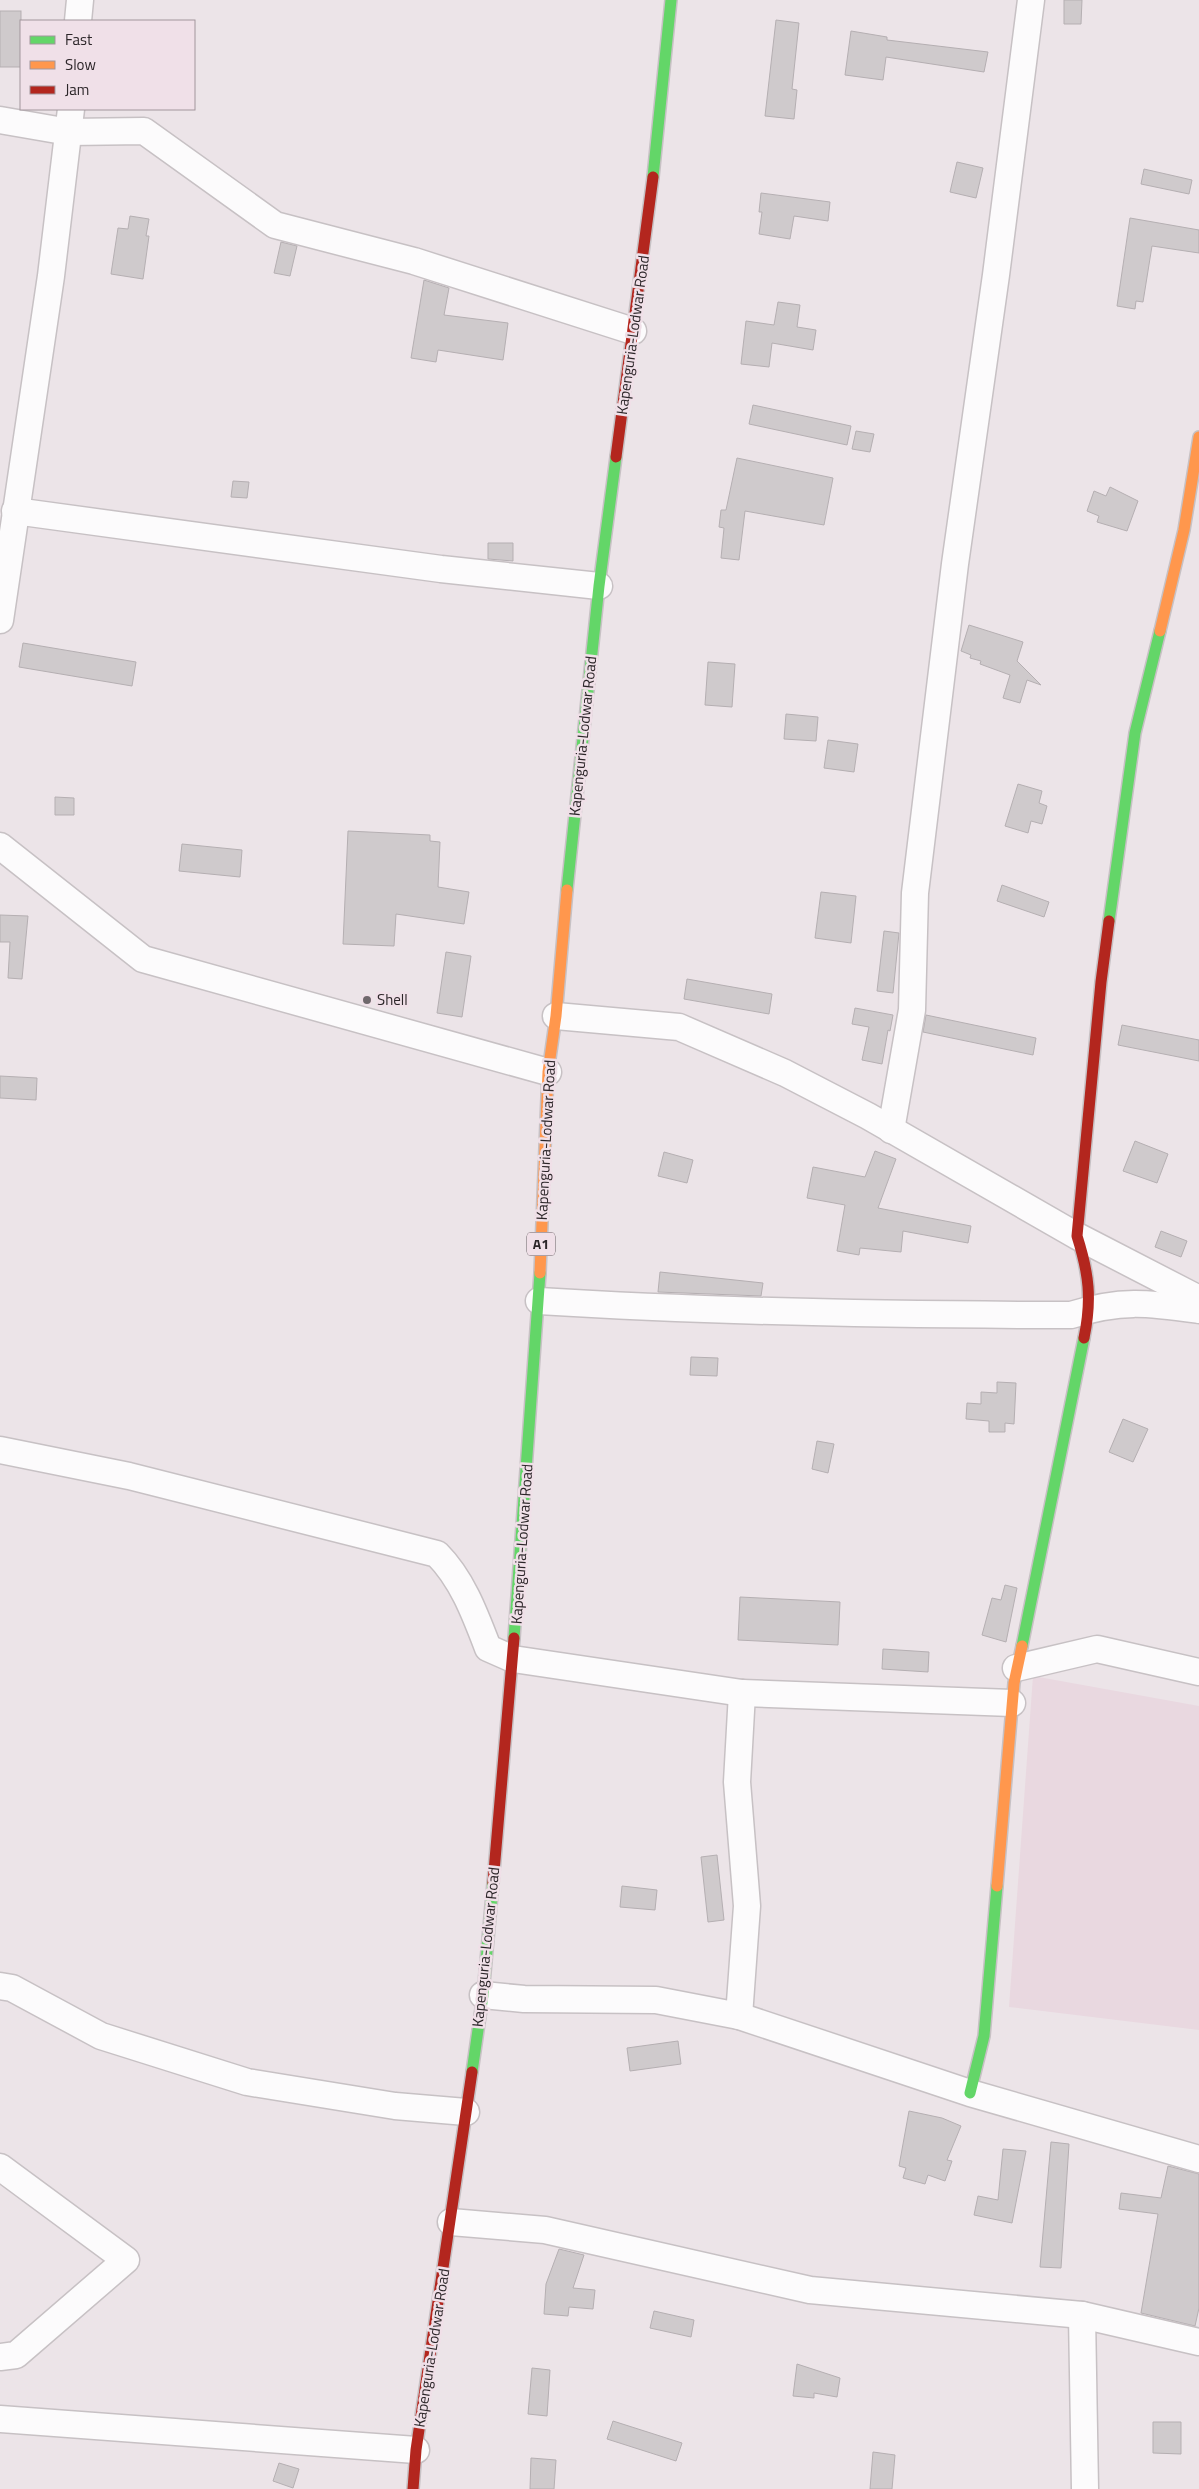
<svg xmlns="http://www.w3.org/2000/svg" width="1199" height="2489" font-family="'Titillium Web',sans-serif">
	<rect width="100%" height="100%" fill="#ece4e8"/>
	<!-- built -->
	<polygon fill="#e9d8e0" points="1033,1676 1199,1706 1199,2030 1009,2007"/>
	<!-- building -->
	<g fill="#cfcacc" stroke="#b5afb2">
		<polygon points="1064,0 1082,0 1081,24 1064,24"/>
		<rect x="0" y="11" width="21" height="56"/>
		<polygon points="776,20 799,23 792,89 797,90 794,119 765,116"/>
		<polygon points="851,31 887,37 887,40 988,52 984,72 886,57 883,80 845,75"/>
		<polygon points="957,162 983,168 976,198 950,192"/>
		<polygon points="1144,169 1192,180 1189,194 1141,184"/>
		<polygon points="761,193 830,202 828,221 794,216 790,239 759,234 762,212 759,212"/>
		<polygon points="130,216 149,219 146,236 149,236 143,279 111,274 118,228 128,229"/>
		<polygon points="1130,218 1199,230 1199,253 1152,246 1143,302 1136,301 1135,309 1117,306"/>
		<polygon points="281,242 297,246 290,276 274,273"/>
		<polygon points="424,280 449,288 444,315 508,323 503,360 438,350 436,362 411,358"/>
		<polygon points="778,302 800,305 797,327 816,330 813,350 772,343 769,367 741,364 746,321 774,325"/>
		<polygon points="753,405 851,426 847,445 749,424"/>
		<polygon points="856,431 874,434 870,452 852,449"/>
		<polygon points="737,458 833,478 824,525 745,511 739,560 721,558 724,528 719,527 721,510 726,510"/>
		<polygon points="233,481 249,482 247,498 231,497"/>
		<polygon points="1110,487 1138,501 1127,531 1097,522 1099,516 1087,511 1094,491 1106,496"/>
		<polygon points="488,543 513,543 513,561 488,559"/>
		<polygon points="969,625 1023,642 1017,661 1041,685 1027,680 1020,703 1003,698 1010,675 980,664 981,661 970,658 971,655 961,651"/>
		<polygon points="23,643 136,662 132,686 19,667"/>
		<polygon points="708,662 735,664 732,707 705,705"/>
		<polygon points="786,714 818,717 816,741 784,739"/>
		<polygon points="828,740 858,744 854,772 824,768"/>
		<polygon points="1018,784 1042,791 1039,803 1047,806 1042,824 1031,821 1028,833 1005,826"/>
		<polygon points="55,797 74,798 74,815 55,815"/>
		<polygon points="348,831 430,835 430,841 440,842 438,887 469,892 464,924 396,914 394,946 343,944"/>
		<polygon points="182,844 242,850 240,877 179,871"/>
		<polygon points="1002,885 1049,902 1044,917 997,901"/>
		<polygon points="821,892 856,896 851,943 815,938"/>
		<polygon points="0,915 28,916 22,979 8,978 10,942 0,942"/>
		<polygon points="884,931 899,933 893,993 877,991"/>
		<polygon points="446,952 471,956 462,1017 437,1013"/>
		<polygon points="687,979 772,994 769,1014 684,999"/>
		<polygon points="855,1008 893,1015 890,1031 888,1030 882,1064 862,1060 869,1027 852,1024"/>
		<polygon points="926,1015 1036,1038 1033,1055 923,1032"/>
		<polygon points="1122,1025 1199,1040 1199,1061 1118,1045"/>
		<polygon points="0,1076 37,1078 36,1100 0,1098"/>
		<polygon points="1135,1141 1168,1154 1157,1183 1123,1171"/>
		<polygon points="875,1151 896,1159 878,1208 971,1226 968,1243 903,1231 901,1252 860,1248 859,1255 837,1251 845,1205 807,1198 813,1167 865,1177"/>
		<polygon points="664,1152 693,1160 687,1183 658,1176"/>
		<polygon points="1161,1231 1187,1241 1181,1257 1155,1247"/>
		<polygon points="660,1272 763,1283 761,1296 658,1292"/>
		<polygon points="691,1357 718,1358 717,1376 690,1375"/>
		<polygon points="997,1382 1016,1383 1014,1424 1005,1423 1005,1432 989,1432 989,1421 966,1419 967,1403 981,1404 981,1392 997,1393"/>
		<polygon points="1123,1419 1148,1429 1133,1462 1109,1452"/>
		<polygon points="817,1441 834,1444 828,1473 812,1469"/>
		<polygon points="1005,1585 1017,1588 1006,1642 982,1635 992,1598 1001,1600"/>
		<polygon points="740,1597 840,1602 838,1645 738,1640"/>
		<polygon points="883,1649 929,1652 928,1672 882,1669"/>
		<polygon points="717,1855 724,1920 708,1922 701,1857"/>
		<polygon points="622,1886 657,1890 655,1910 620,1907"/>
		<polygon points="678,2041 681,2064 630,2071 627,2048"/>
		<polygon points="909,2111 942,2118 961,2126 947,2160 952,2161 945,2181 928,2175 925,2184 903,2178 906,2168 899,2166"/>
		<polygon points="1051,2142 1069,2144 1061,2268 1040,2267"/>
		<polygon points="1003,2149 1026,2151 1012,2223 974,2215 978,2196 998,2200"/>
		<polygon points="1168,2166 1199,2174 1199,2308 1195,2326 1141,2313 1158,2214 1119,2209 1121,2193 1161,2198"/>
		<polygon points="559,2249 584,2255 573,2288 595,2290 593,2309 569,2307 568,2316 544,2314 546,2284"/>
		<polygon points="654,2311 694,2320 691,2337 650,2328"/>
		<polygon points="797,2364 840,2378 837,2397 814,2393 814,2398 793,2396"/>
		<polygon points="532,2368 550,2370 547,2416 528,2414"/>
		<polygon points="613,2421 682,2443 676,2461 607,2439"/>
		<polygon points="1153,2422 1181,2422 1181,2454 1153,2453"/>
		<polygon points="873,2452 895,2455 892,2489 870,2489"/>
		<polygon points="531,2458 556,2460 554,2489 530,2489"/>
		<polygon points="279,2463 299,2469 293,2488 273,2481"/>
	</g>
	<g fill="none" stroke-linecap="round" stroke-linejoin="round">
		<!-- street casing -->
		<g stroke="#c7c1c4" stroke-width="29">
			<g id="street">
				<polyline points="78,21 80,0"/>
				<polyline points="0,120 69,132 144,131 275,225 414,261 633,331"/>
				<polyline points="15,511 441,569 599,586"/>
				<polyline points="0,620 51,276 71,109"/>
				<polyline points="0,846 143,959 548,1072"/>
				<polyline points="556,1016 679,1027 785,1073 868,1116 1077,1236 1199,1299"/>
				<polyline points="891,1130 912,1010 915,893 955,564 996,275 1031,0"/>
				<path d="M 539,1301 C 717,1312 893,1315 1071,1315 C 1121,1299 1148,1303 1199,1310"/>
				<path d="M 0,1450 L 129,1476 L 437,1554 C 462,1579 475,1614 488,1648 L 513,1659 L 742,1693 L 1012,1703"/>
				<polyline points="1016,1668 1097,1649 1199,1672"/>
				<polyline points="0,1986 12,1988 101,2036 247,2082 395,2106 466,2112"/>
				<polyline points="483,1995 524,1999 656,2000 739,2016 970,2093 1199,2159"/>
				<polyline points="739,2016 747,1906 737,1782 742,1693"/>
				<polyline points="0,2167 126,2260 16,2355 0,2357"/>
				<polyline points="451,2222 545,2230 810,2290 1082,2315 1199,2342"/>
				<polyline points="1082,2315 1085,2489"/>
				<polyline points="0,2419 416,2450"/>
			</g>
		</g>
		<!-- fast casing -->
		<g stroke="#c7c1c4" stroke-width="14">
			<g id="fast">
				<polyline points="653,177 671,0"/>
				<polyline points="567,890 599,586 616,457"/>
				<polyline points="1109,921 1135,733 1160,631"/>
				<polyline points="514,1638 540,1273"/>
				<polyline points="1022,1646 1084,1338"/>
				<polyline points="472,2072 483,1995 493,1883"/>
				<polyline points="970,2093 984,2036 997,1886"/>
			</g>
		</g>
		<!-- slow casing -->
		<g stroke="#c7c1c4" stroke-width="14">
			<g id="slow">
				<polyline points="1160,631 1184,530 1199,437"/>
				<polyline points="540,1273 548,1072 556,1016 567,890"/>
				<polyline points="997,1886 1014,1683 1022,1646"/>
			</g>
		</g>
		<!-- jam casing -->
		<g stroke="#c7c1c4" stroke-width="14">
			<g id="jam">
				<polyline points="616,457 653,177"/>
				<path d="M 1084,1338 C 1092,1299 1089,1274 1077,1236 L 1101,982 L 1109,921"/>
				<polyline points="493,1883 514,1638"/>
				<polyline points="413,2489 416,2450 472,2072"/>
			</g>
		</g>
		<!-- street -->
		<use href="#street" stroke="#fcfbfc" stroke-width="26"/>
		<!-- fast -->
		<use href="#fast" stroke="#63d668" stroke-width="11"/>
		<!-- slow -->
		<use href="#slow" stroke="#ff974d" stroke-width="11"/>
		<!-- jam -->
		<use href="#jam" stroke="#b3261e" stroke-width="11"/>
	</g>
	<!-- markers -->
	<circle fill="#6f686c" stroke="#f0e0e8" stroke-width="2" cx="367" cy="1000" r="5"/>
	<g text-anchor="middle" stroke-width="5" stroke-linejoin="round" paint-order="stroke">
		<!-- shield labels -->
		<rect fill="#f0e0e8" stroke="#675e62" stroke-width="1" x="527" y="1232.5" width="28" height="23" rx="4"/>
		<g font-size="14" font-weight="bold" fill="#2c2629">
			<text x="541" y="1249">A1</text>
		</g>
		<!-- street labels -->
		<g font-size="15" fill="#2c2629" stroke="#f0e0e8">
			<text transform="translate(633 335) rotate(-82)" y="5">Kapenguria-Lodwar Road</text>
			<text transform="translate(583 736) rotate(-84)" y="5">Kapenguria-Lodwar Road</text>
			<text transform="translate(546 1140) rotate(-87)" y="5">Kapenguria-Lodwar Road</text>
			<text transform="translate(522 1544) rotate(-86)" y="5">Kapenguria-Lodwar Road</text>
			<text transform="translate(486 1947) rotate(-84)" y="5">Kapenguria-Lodwar Road</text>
			<text transform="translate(432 2348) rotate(-81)" y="5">Kapenguria-Lodwar Road</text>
		</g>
		<!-- poi labels -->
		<g font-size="15" fill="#2c2629" stroke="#f0e0e8" text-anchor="start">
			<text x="377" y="1005">Shell</text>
		</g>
	</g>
	<!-- legend -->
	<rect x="20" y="20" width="175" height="90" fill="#f0e0e8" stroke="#a2969c"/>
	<rect x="30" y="36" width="25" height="8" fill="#63d668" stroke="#a2969c"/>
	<text x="65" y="45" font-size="15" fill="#2c2629">Fast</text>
	<rect x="30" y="61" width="25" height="8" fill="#ff974d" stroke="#a2969c"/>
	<text x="65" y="70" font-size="15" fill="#2c2629">Slow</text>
	<rect x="30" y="86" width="25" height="8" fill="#b3261e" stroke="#a2969c"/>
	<text x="65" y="95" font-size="15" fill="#2c2629">Jam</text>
</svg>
